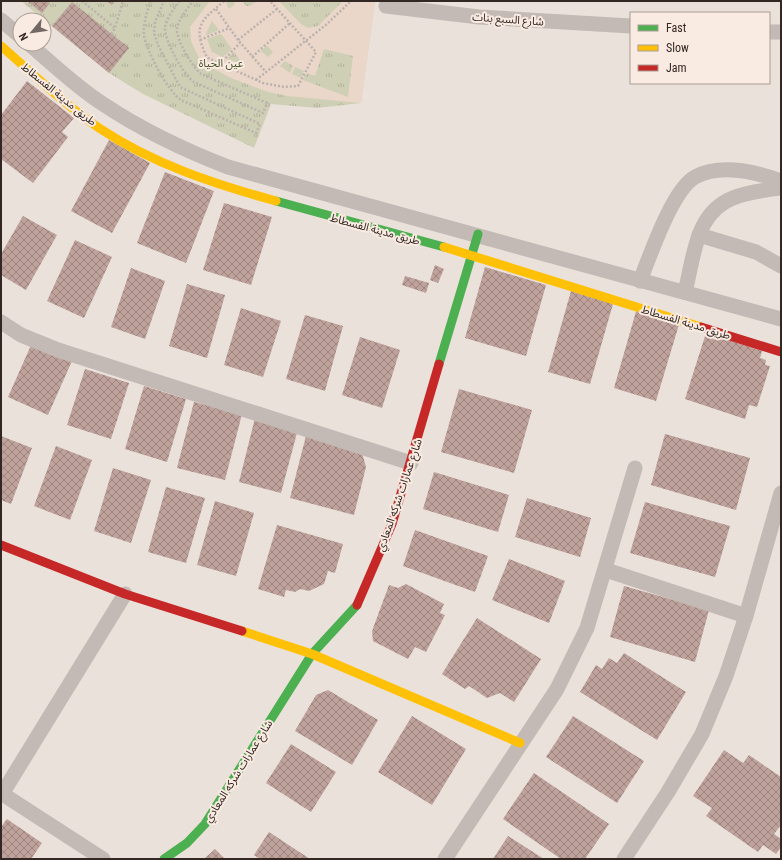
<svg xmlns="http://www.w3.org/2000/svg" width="782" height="860" font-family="'Roboto Condensed','Noto Sans Arabic',sans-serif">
	<defs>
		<pattern id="park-tufts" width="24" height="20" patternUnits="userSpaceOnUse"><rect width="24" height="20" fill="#cecfb4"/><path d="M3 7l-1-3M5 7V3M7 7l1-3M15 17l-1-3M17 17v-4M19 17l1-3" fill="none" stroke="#b1b29b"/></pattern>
		<pattern id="building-cross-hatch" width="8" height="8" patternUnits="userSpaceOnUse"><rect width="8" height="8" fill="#bfa29c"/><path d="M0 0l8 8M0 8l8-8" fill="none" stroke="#9c847f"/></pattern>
	</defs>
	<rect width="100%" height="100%" fill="#ebe1db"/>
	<!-- park -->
	<polygon fill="url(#park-tufts)" points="21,1 375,1 361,103 317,108 271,104 254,148 143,94 109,73"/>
	<!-- plaza -->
	<path fill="#ead7c9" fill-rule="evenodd" d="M 210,1 L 228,1 L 226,3 L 229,9 L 235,4 L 234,1 L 242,1 L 246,6 L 250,6 L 257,1 L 279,1 L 301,24 L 308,28 L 318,26 L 343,1 L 375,1 L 361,103 L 287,96 L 268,92 L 231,78 L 201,62 L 191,41 L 190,27 ZM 212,21 L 219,30 L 206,35 L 207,31 ZM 221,34 L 232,49 L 223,57 L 212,52 L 207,39 ZM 267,46 L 273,52 L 268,57 L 261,51 ZM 324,49 L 353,56 L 348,97 L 303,80 L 307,73 L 315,76 ZM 234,52 L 242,63 L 242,64 L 227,59 ZM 285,61 L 293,66 L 290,73 L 280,66 ZM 295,67 L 304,71 L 301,78 L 292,74 Z"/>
	<!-- building -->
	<g fill="url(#building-cross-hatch)">
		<polygon points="27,1 47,1 50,3 42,13"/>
		<polygon points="106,1 115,1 112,5"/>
		<polygon points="72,2 129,48 109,73 52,26"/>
		<polygon points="27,81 74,118 62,132 68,137 33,183 1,159 1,115"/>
		<polygon points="109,140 150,163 112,233 71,211"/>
		<polygon points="165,172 214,191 186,263 137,243"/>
		<polygon points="224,203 272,217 251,285 203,270"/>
		<polygon points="23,216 57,235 26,290 1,275 1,254"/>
		<polygon points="75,240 112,257 84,318 47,301"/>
		<polygon points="435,265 444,269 438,283 430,280"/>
		<polygon points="485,267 546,285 526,356 465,338"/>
		<polygon points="131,268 165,281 145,339 111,327"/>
		<polygon points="405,276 429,283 426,293 402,285"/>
		<polygon points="187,284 225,295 207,358 169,346"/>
		<polygon points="571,291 613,304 590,384 548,372"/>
		<polygon points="241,308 281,321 263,377 224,365"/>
		<polygon points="637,308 680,321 656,401 614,388"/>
		<polygon points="305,315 343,326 325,391 286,379"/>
		<polygon points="706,333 762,351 760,358 766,360 765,365 770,366 757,407 749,405 745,419 685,399"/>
		<polygon points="360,337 400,350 382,408 342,395"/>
		<polygon points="32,343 72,361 48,415 8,397"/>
		<polygon points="85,369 129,383 111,439 67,425"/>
		<polygon points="144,386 186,399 167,462 125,449"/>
		<polygon points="459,389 532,410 514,473 441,452"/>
		<polygon points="194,402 242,414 225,480 177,468"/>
		<polygon points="255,418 298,429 281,493 239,482"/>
		<polygon points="307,432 360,446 366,467 354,515 290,498"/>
		<polygon points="665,434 750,458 736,510 651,485"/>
		<polygon points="1,436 32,448 11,504 1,500"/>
		<polygon points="56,446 92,460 70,520 34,506"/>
		<polygon points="113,468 151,480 131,543 94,531"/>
		<polygon points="434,472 509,495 498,532 423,509"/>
		<polygon points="166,487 205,498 186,563 148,552"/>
		<polygon points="527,498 591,518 580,557 515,537"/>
		<polygon points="215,501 254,513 236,576 197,565"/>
		<polygon points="645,502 730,526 715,577 630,553"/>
		<polygon points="277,525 343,544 335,573 328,571 324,584 309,591 300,589 295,592 286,590 284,597 258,589"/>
		<polygon points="415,530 488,556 475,592 403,566"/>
		<polygon points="509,559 565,581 549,623 492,600"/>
		<polygon points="406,584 444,604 440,613 445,615 426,652 415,647 408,659 373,641 372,631 389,585 398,588"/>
		<polygon points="624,586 709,610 695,662 610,637"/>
		<polygon points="477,618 541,659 514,702 500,693 487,698 469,686 465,689 442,674"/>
		<polygon points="624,653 686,692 657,740 580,692 596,665 602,669 609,658 617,663"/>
		<polygon points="328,690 378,720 352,765 295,731 316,695"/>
		<polygon points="412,716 466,749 432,805 378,772"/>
		<polygon points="573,716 644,761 617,803 546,757"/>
		<polygon points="291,744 336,772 311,812 266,783"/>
		<polygon points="724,750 743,763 749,755 781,777 781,825 774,834 781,839 781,847 776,854 763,845 758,852 706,816 712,808 693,796"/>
		<polygon points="534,773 609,824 585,859 561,859 503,819"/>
		<polygon points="7,819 42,843 31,859 1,859 1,827"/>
		<polygon points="269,832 310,859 260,859 254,855"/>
		<polygon points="508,836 544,859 493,859"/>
		<polygon points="215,849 225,859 204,859"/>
	</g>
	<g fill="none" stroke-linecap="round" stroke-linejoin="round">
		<!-- path -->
		<g stroke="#bcb2ad" stroke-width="2.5" stroke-dasharray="2 2" stroke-linecap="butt">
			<polyline points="82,1 115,28"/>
			<path d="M 151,1 C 147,11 143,24 144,35 C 146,50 168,92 181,100 L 256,133 L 260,124 L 180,87 L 158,45 L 154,33 L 155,22 L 164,1"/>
			<path d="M 180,1 C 174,8 166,19 165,28 C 164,40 184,76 194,82 L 263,113 L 267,103 L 201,74 C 193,68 175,38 177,28 C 179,19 187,9 193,1"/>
			<path d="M 224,1 C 209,15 195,21 201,43 C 203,48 204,53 208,58 L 263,83 L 284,87 L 298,86 L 316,52 L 270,1"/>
			<polyline points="216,9 238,40 266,72"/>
			<polyline points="111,34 115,28 123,1"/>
			<polyline points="200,40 229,28"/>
			<polyline points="238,40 277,9"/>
			<polyline points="252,57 290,23"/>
			<polyline points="220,64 240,43"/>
			<polyline points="256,80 327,24 351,1"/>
		</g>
		<!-- street -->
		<g stroke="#c3bab5" stroke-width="15">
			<polyline points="386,6 479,17 631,26"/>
			<polyline points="1,20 20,36"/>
			<polyline points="769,32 781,32"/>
			<path d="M 29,44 C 53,64 76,87 103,104 C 142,130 184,150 228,167 L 781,319"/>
			<polyline points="699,235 756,252 781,266"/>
			<path d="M 640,281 C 650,256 672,190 695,177 C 721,163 756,172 781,181"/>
			<path d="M 685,292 C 694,257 695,213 733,198 C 748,192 765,190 781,188"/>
			<polyline points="1,322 21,335 58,350 411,463"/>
			<polyline points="606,570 746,616"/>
			<polyline points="1,793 103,859"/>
			<polyline points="2,794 125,594"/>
			<polyline points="445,859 557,689 587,628 635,468"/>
			<polyline points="624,859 668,792 702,734 726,676 746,616 781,493"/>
		</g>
		<!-- fast -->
		<g stroke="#4caf50" stroke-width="9">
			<polyline points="276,201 444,247"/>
			<polyline points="439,364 478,234"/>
			<polyline points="164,859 187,843 205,824 312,654 357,605"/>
		</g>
		<!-- slow -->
		<g stroke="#ffc107" stroke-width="9">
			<path d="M 1,46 C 33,74 64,104 99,128 C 153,164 214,184 276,201"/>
			<polyline points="444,247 701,327"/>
			<polyline points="242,631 312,654 520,743"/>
		</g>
		<!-- jam -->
		<g stroke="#c62828" stroke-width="9">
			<polyline points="701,327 781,352"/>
			<polyline points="1,545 125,594 242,631"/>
			<polyline points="357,605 392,524 439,364"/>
		</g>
	</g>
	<g text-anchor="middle" stroke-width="4" stroke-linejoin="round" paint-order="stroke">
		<!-- street labels -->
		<g font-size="11" fill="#332724" stroke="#f9ebe1">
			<text transform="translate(508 19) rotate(4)" y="4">شارع السبع بنات</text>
			<text transform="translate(59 94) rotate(39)" y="4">طريق مدينة الفسطاط</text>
			<text transform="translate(375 229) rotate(15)" y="4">طريق مدينة الفسطاط</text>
			<text transform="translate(686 322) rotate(17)" y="4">طريق مدينة الفسطاط</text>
			<text transform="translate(399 495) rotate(-71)" y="4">شارع عمارات شركه المعادي</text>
			<text transform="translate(238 771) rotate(-58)" y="4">شارع عمارات شركه المعادي</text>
		</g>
		<!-- park labels -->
		<g font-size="11" fill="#485227" stroke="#f9ebe1">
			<text x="221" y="67">عين الحياة</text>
		</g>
	</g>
	<!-- border -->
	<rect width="782" height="860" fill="none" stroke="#332724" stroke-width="4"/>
	<!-- legend -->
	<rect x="630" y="12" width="140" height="72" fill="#f9ebe1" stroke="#aa9d95"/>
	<rect x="638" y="25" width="20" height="6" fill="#4caf50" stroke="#aa9d95"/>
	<text x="666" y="32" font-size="12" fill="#332724">Fast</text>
	<rect x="638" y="45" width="20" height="6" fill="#ffc107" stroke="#aa9d95"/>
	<text x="666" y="52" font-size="12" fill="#332724">Slow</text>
	<rect x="638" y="65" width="20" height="6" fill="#c62828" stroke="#aa9d95"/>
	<text x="666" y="72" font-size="12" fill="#332724">Jam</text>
	<!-- north arrow -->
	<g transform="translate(32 32) rotate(241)"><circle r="19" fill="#f9ebe1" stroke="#aa9d95"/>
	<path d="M0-3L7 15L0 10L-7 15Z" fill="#736864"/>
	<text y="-6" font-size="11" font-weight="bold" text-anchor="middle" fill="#332724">N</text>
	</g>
</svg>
